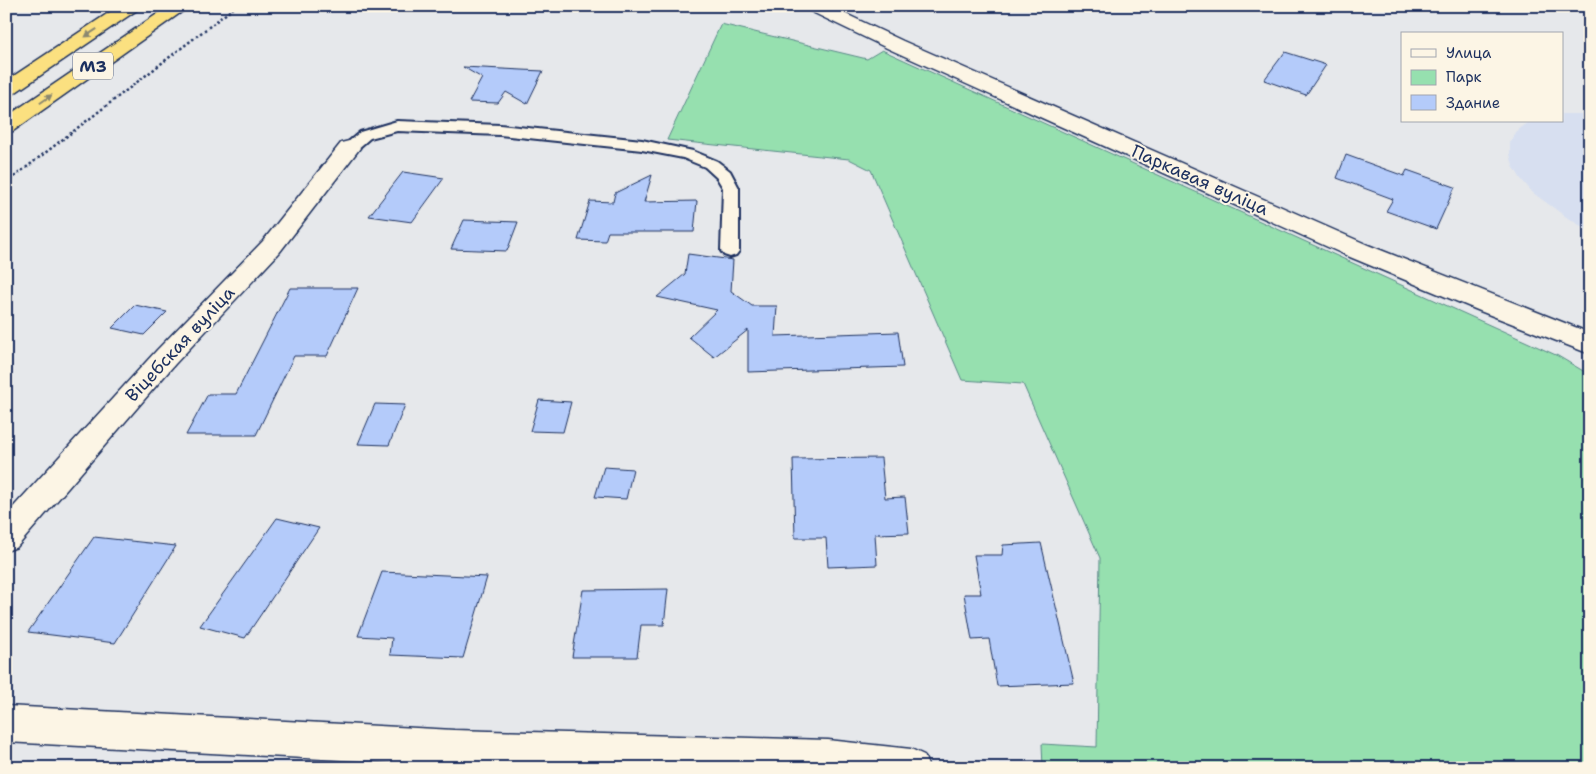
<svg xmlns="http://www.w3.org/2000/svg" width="1596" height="774" font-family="'Shantell Sans',sans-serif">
	<rect width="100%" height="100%" fill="#e6e8eb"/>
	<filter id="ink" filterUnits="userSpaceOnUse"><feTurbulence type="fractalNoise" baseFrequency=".02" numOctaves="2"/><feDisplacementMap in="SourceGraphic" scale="10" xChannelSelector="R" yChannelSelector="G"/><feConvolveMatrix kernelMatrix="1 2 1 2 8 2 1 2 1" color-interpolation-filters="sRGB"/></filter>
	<g filter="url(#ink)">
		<!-- built -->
		<polygon fill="#d7dff0" points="1562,114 1590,114 1590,231 1569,219 1533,193 1521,179 1513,166 1510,154 1510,143 1514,134 1523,126 1532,121 1562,121"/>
		<!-- green -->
		<polygon fill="#96e0af" stroke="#588886" points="721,24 867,59 882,50 1558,356 1590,375 1590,768 1043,768 1042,744 1097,747 1100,558 1023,384 962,380 871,170 849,159 667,140"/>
		<!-- building -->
		<g fill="#b4cbfa" stroke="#1b2f5e">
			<polygon points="1285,52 1326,65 1306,95 1264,80"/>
			<polygon points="463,67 522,70 543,71 527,104 506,92 498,103 469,102 482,78"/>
			<polygon points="1346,155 1404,176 1407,170 1455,187 1436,229 1386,211 1393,199 1337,178"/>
			<polygon points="403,172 444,178 412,222 369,216"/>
			<polygon points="652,175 644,202 697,201 694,232 608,232 605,241 578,240 590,201 613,202 615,193"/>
			<polygon points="464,220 518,222 507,251 451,249"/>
			<polygon points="688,254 733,260 731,291 752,306 777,306 775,336 898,332 903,367 748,372 748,330 714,357 689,337 717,310 657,297 685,274"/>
			<polygon points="290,288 358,288 327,356 294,356 256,435 186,435 208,394 236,394"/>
			<polygon points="135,305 167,312 144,335 112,328"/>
			<polygon points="539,400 571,402 563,432 530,431"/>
			<polygon points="375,404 405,405 389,445 358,444"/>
			<polygon points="881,458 885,498 905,497 909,533 875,534 877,565 828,567 826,538 795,538 793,459"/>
			<polygon points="604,467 633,469 626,499 595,497"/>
			<polygon points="277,518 319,528 245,638 200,626"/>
			<polygon points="94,537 176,546 115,643 28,632"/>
			<polygon points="1041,543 1074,683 997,686 989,639 972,640 964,594 981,594 974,555 1002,555 1003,545"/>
			<polygon points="382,572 487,577 463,658 390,655 392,638 358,636"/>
			<polygon points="668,589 664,625 641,625 637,657 572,657 583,590"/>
		</g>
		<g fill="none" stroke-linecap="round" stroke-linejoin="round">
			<!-- service casing -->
			<g stroke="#1b2f5e" stroke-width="4">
				<polygon id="service" points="397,121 500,125 642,140 693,151 717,161 730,171 739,188 739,251 736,255 730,257 724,255 721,251 723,188 717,178 705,167 683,158 642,150 500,135 397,131 370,138 355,151 343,151 341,148 360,132"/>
			</g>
			<!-- minor casing -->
			<g stroke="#1b2f5e" stroke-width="3">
				<g id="minor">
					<polygon points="805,6 829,6 903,41 1368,245 1590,333 1590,354 1480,311 1350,257 889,49 808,10"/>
					<polygon points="349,141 357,143 360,148 279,253 175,364 17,547 6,551 6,515 157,350 263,241 341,143"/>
					<polygon points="6,706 454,730 828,740 911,749 924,755 929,768 454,766 6,742"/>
				</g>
			</g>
			<!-- trunk casing -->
			<g stroke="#1b2f5e" stroke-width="3">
				<g id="trunk">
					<polygon points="119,6 140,6 137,10 13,94 6,96 6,81"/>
					<polygon points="169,6 190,6 13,131 6,133 6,117"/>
				</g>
			</g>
			<!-- path -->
			<polyline stroke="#1b2f5e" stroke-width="2.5" stroke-dasharray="2.5 2.5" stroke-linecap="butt" points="6,183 236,6"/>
			<!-- service -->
			<use href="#service" fill="#fcf5e5" fill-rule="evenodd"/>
			<!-- minor -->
			<use href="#minor" fill="#fcf5e5" fill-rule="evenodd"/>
			<!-- trunk -->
			<use href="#trunk" fill="#fbe080" fill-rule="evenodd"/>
		</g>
		<!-- one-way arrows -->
		<defs><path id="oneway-solid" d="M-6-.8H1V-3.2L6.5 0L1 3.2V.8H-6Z" transform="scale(1.25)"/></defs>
		<g fill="#8b886f">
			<use href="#oneway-solid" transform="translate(91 33) rotate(146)"/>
			<use href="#oneway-solid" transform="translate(46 99) rotate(-35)"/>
		</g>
	</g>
	<g text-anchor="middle" stroke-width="4" stroke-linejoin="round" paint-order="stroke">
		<!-- shield labels -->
		<rect fill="#fcf5e5" stroke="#5e6a86" stroke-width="1" x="73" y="52.5" width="40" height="27" rx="4"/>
		<g font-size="16" font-weight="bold" fill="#1b2f5e">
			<text x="93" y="72">М3</text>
		</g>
		<!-- street labels -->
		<g font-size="18" fill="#1b2f5e" stroke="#fcf5e5">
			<text transform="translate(1200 180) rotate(24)" y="6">Паркавая вуліца</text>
			<text transform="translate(180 344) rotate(-47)" y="6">Віцебская вуліца</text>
		</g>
	</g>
	<!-- margin -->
	<rect width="1596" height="774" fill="none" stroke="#fcf5e5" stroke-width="25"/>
	<rect x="12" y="12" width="1571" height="749" fill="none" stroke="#1b2f5e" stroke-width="2" filter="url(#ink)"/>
	<!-- legend -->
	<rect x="1401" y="32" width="162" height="90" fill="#fcf5e5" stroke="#a2a6af"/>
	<rect x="1411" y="49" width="25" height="8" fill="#fcf5e5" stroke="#a2a6af"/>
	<text x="1446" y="58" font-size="15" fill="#1b2f5e">Улица</text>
	<rect x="1411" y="70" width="25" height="15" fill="#96e0af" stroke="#a2a6af"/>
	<text x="1446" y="82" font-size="15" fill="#1b2f5e">Парк</text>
	<rect x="1411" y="95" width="25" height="15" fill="#b4cbfa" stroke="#a2a6af"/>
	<text x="1446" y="108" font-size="15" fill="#1b2f5e">Здание</text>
</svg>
